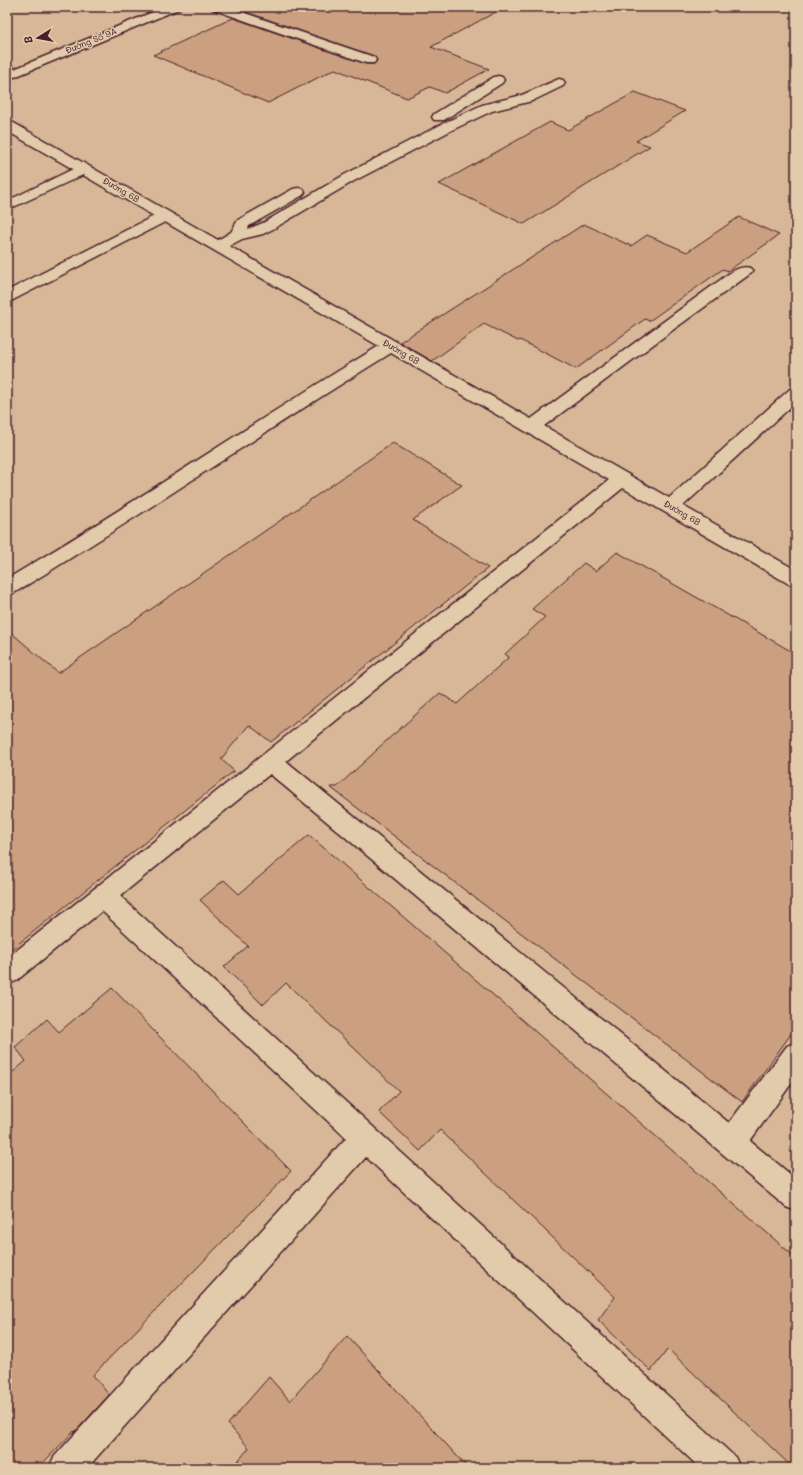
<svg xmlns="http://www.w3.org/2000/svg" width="803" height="1475" font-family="Mali,sans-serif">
	<rect width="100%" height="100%" fill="#e0c5a4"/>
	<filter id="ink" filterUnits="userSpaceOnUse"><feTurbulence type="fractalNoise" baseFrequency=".025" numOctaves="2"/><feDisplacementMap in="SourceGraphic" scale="8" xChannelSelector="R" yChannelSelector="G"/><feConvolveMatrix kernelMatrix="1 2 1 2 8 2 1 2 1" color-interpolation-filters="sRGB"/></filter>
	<g filter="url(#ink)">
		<!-- built -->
		<rect fill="#d7b797" x="7" y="7" width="789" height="1461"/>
		<!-- building -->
		<g fill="#cba080" stroke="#4a1f2b">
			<polygon points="256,7 505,7 431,47 489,69 445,93 430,87 407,98 335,69 268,103 153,55 233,18 366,64 374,64 377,61 374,56 246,12"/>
			<polygon points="635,92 685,111 636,141 650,146 524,224 439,184 550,122 568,130"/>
			<polygon points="739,217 779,235 728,271 723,269 649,321 645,319 576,369 520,340 518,341 484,324 432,361 400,342 584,224 631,246 647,235 687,252"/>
			<polygon points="393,443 462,485 413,520 488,568 271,742 249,725 221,759 234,771 7,953 7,629 58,673"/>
			<polygon points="617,552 796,654 796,1027 742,1102 330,787 337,787 377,750 376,750 440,693 457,704 509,657 505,654 545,617 532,609 584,563 596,571"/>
			<polygon points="309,835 796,1258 796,1468 793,1468 668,1349 651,1371 598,1320 615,1297 440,1130 420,1151 379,1112 399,1091 286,983 263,1005 224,967 248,946 200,900 224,880 239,894"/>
			<polygon points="112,988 291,1171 93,1375 109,1395 75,1432 74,1431 38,1468 7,1468 7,1077 26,1061 15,1047 47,1019 59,1032"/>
			<polygon points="347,1336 468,1468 232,1468 249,1448 228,1424 269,1377 290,1401"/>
		</g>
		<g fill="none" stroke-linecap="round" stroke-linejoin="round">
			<!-- minor casing -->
			<g stroke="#4a1f2b" stroke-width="3">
				<g id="minor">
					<polygon points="165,7 181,7 179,9 7,80 7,72"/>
					<polygon points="210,7 227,7 374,57 376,60 374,63 366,63 212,9"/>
					<polygon points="498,76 502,77 504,80 502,83 444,120 434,120 432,117 434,114 494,77"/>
					<path d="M 559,79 L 563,80 L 565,83 L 563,86 L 532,101 L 492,111 L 454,129 L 354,181 L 273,229 L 263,234 L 242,239 L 229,246 L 531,419 L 712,286 C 723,279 737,264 750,268 L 753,271 L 750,274 L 670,332 L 544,426 L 669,498 L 790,389 L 796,388 L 796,402 L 683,506 L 796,570 L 796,586 L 789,584 L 623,488 L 286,761 L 729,1123 L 787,1046 L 796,1042 L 796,1077 L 750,1141 L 796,1179 L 796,1211 L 786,1207 L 270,774 L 120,896 L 735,1457 L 740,1468 L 700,1468 L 366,1157 L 87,1468 L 49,1468 L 54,1457 L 346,1138 L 102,911 L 16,981 L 7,985 L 7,958 L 609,480 L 391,353 C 264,431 141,516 14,593 L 7,595 L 7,579 C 133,504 254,422 379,346 L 165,222 L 13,300 L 7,302 L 7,291 L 154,216 L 83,175 L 7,210 L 7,201 L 73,169 L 7,131 L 7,121 L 12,122 L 218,240 L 231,232 L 238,220 L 293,189 L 298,188 L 303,189 L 305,192 L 303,195 L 249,226 L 248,229 L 263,223 L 344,175 L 444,123 L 482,105 L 522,95 Z"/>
				</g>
			</g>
			<!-- minor -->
			<use href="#minor" fill="#e2cbab" fill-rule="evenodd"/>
		</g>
	</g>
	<g text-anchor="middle" stroke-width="3" stroke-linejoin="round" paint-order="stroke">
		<!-- far-street labels -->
		<g font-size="9" fill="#4a1f2b" stroke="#e2cbab">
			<text transform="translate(91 41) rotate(-22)" y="3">Đường Số 9A</text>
			<text transform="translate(121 190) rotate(30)" y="3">Đường 6B</text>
			<text transform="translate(401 352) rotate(30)" y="3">Đường 6B</text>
			<text transform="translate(682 513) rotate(30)" y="3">Đường 6B</text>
		</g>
	</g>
	<!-- margin -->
	<rect width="803" height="1475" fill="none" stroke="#e2cbab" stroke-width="24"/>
	<rect x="12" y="12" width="779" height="1451" fill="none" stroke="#4a1f2b" stroke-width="1.5" filter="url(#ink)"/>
	<!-- north arrow -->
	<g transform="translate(38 38) rotate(259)" stroke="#e2cbab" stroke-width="3" paint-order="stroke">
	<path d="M0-3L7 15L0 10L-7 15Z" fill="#4a1f2b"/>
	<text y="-6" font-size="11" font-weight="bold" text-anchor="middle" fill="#4a1f2b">B</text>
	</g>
</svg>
